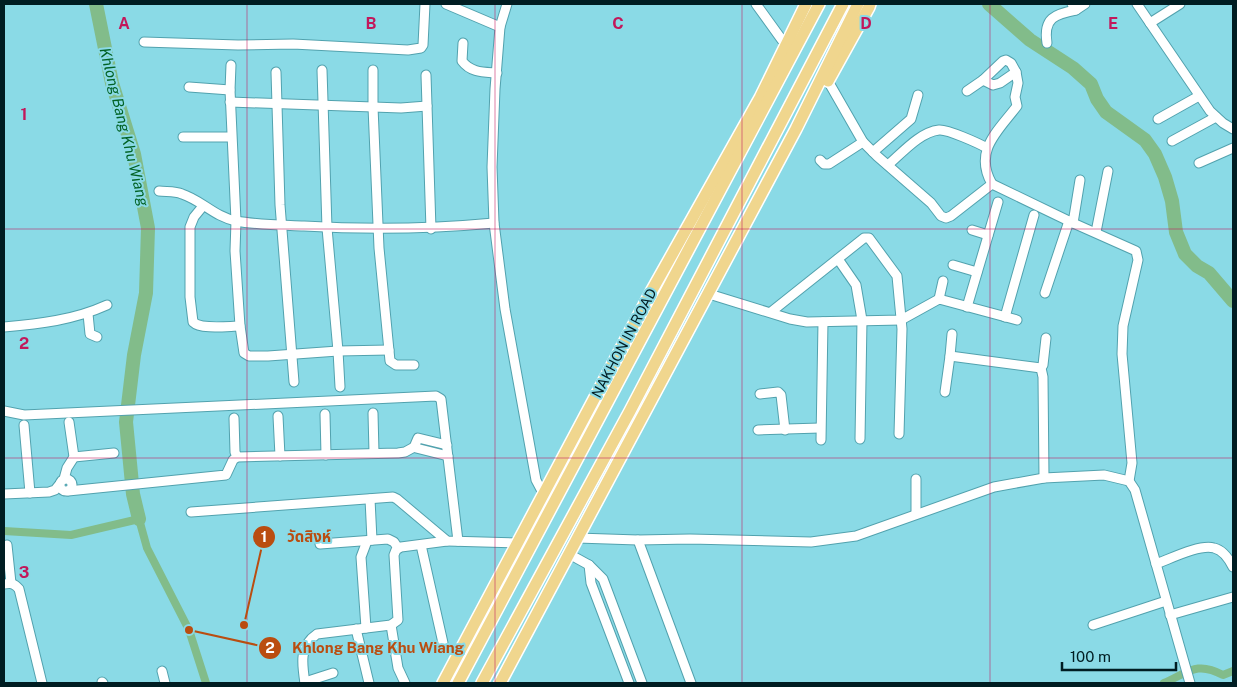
<svg xmlns="http://www.w3.org/2000/svg" width="1237" height="687" font-family="'Public Sans','Noto Sans Thai',sans-serif">
	<rect width="100%" height="100%" fill="#8adae6"/>
	<g fill="none" stroke-linecap="round" stroke-linejoin="round">
		<!-- canal -->
		<g stroke="#82bc8a" stroke-width="8">
			<polyline points="4,531 71,535 139,519 147,548 189,630 206,683"/>
			<path d="M 1164,683 C 1189,672 1197,661 1223,675 L 1233,671"/>
		</g>
		<!-- river -->
		<g stroke="#82bc8a" stroke-width="14">
			<polyline points="96,4 112,83 134,154 148,228 146,293 134,355 126,422 133,494 139,519"/>
			<polyline points="989,4 1030,40 1073,68 1091,84 1097,99 1106,112 1145,140 1155,154 1165,177 1172,201 1176,232 1185,254 1197,266 1209,273 1233,301"/>
		</g>
		<!-- minor casing -->
		<g stroke="#52a2ae" stroke-width="11">
			<g id="minor">
				<polyline points="446,4 500,27"/>
				<polyline points="507,4 500,27 495,89 492,167 494,223 505,309 536,480 544,495"/>
				<polyline points="756,4 782,40"/>
				<polyline points="1072,4 1076,10 1085,4"/>
				<polyline points="1137,4 1210,111 1223,123 1233,129"/>
				<polyline points="1150,23 1180,4"/>
				<polyline points="144,42 238,45 293,44 408,50 421,48 423,45 425,4"/>
				<path d="M 463,43 L 462,61 C 471,73 484,72 497,73"/>
				<path d="M 1047,43 C 1043,18 1055,14 1076,10"/>
				<polyline points="231,65 230,90 236,221 235,251 240,326 244,353 249,356 268,356 338,351 389,350"/>
				<polyline points="322,70 327,228 338,351 340,387"/>
				<polyline points="373,70 373,107 379,248 390,361 396,365 414,365"/>
				<polyline points="276,72 280,205 294,382"/>
				<polyline points="426,75 431,229"/>
				<path d="M 983,80 L 993,85 L 1000,83 L 1016,72 L 1018,83 L 1015,97 L 1017,106 C 998,131 973,151 992,184"/>
				<polyline points="828,81 863,142 877,156 931,203 941,216 946,218 951,216 992,184 1073,223 1136,251 1138,260 1123,326 1122,354 1132,463 1129,481"/>
				<polyline points="189,87 230,90"/>
				<polyline points="967,91 983,80 1003,61 1006,60 1011,63 1016,72"/>
				<polyline points="230,102 401,108 427,106"/>
				<polyline points="1158,119 1199,96"/>
				<polyline points="183,137 231,137"/>
				<polyline points="1172,141 1216,117"/>
				<polyline points="873,152 911,119 918,95"/>
				<polyline points="820,160 824,164 829,164 863,142"/>
				<polyline points="1199,163 1233,148"/>
				<path d="M 888,165 C 902,153 920,132 939,130 C 947,129 978,143 987,148"/>
				<path d="M 159,191 C 166,192 175,191 182,194 C 201,200 215,217 236,221 C 258,225 281,225 304,226 C 368,230 430,229 494,223"/>
				<path d="M 203,206 L 194,217 L 190,227 L 190,297 L 193,322 C 201,330 229,326 240,326"/>
				<polyline points="1073,223 1080,180"/>
				<polyline points="972,230 988,235"/>
				<polyline points="1096,232 1108,171"/>
				<polyline points="838,259 856,285 862,320 860,439"/>
				<polyline points="953,265 977,272"/>
				<polyline points="1045,293 1069,221"/>
				<polyline points="709,294 790,319 807,322 901,320 939,299 1017,320"/>
				<polyline points="939,299 943,281"/>
				<polyline points="967,307 998,202"/>
				<polyline points="771,312 864,238 869,238 897,276 902,329 899,434"/>
				<polyline points="88,314 90,334 97,337"/>
				<polyline points="1005,317 1034,215"/>
				<path d="M 4,327 C 39,324 74,320 107,305"/>
				<polyline points="950,356 1041,368"/>
				<polyline points="945,392 950,356 952,334"/>
				<polyline points="760,394 778,392 781,395 785,430"/>
				<polyline points="4,411 24,415 436,396 441,399 458,541"/>
				<polyline points="373,413 374,453"/>
				<polyline points="325,414 326,455"/>
				<polyline points="278,416 280,456"/>
				<polyline points="234,418 235,452 237,457"/>
				<polyline points="24,425 30,493"/>
				<polyline points="758,430 820,428"/>
				<polyline points="821,440 823,322"/>
				<polyline points="447,445 418,438 415,445 416,448 448,456"/>
				<polyline points="74,457 114,453"/>
				<polyline points="1044,478 1043,377 1041,368 1043,365 1046,338"/>
				<circle cx="66" cy="485" r="6"/>
				<polyline points="64,479 67,468 74,457 69,422"/>
				<polyline points="916,479 916,514"/>
				<polyline points="68,491 226,475 233,460 237,457 398,453 405,452 416,446"/>
				<polyline points="4,494 49,492 55,490 59,485"/>
				<polyline points="370,499 372,540"/>
				<polyline points="191,512 393,497 397,499 447,541 519,543"/>
				<polyline points="577,538 638,540 690,539 811,542 856,536 994,487 1044,478 1104,475 1129,481 1135,490 1190,683"/>
				<polyline points="638,540 691,683"/>
				<polyline points="320,544 388,539 394,542 398,548"/>
				<polyline points="7,545 11,583"/>
				<polyline points="421,545 443,643"/>
				<polyline points="569,554 589,565 603,579 642,683"/>
				<path d="M 1156,564 C 1170,559 1199,544 1214,548 C 1223,550 1229,559 1233,567"/>
				<polyline points="589,565 591,583 629,683"/>
				<path d="M 4,584 C 11,583 14,583 19,589 L 42,683"/>
				<polyline points="1170,615 1233,597"/>
				<polyline points="391,625 398,668 405,683"/>
				<polyline points="1093,625 1166,601"/>
				<polyline points="366,628 361,557 367,541"/>
				<polyline points="356,629 369,683"/>
				<polyline points="162,671 165,683"/>
				<polyline points="102,682 103,683"/>
				<polyline points="305,682 333,673"/>
				<path d="M 305,683 C 302,664 299,646 317,634 L 391,625 L 398,620 L 394,555 L 396,550 L 401,547 L 447,541"/>
			</g>
		</g>
		<!-- major casing -->
		<g stroke="#fff" stroke-width="14">
			<g id="major">
				<polyline points="828,81 869,7 870,4"/>
				<polyline points="443,683 651,292 760,98 806,4"/>
				<polyline points="458,683 819,4"/>
				<polyline points="482,683 630,411 843,4"/>
				<polyline points="500,683 796,129 858,4"/>
			</g>
		</g>
		<!-- minor -->
		<use href="#minor" stroke="#fff" stroke-width="9"/>
		<!-- major -->
		<use href="#major" stroke="#f0d68e" stroke-width="11"/>
	</g>
	<!-- grid -->
	<path fill="none" stroke="#c2185b" stroke-width="1" stroke-opacity="0.55" d="M 247,4 L 247,683M 495,4 L 495,683M 742,4 L 742,683M 990,4 L 990,683M 4,229 L 1233,229M 4,458 L 1233,458"/>
	<g text-anchor="middle" stroke-width="4" stroke-linejoin="round" paint-order="stroke">
		<!-- street labels -->
		<g font-size="14" fill="#001d22" stroke="#8adae6">
			<text transform="translate(624 343) rotate(-62)" y="5">NAKHON IN ROAD</text>
		</g>
		<!-- water labels -->
		<g font-size="15" font-style="italic" fill="#026225" stroke="#8adae6">
			<text transform="translate(124 127) rotate(76)" y="5">Khlong Bang Khu Wiang</text>
		</g>
	</g>
	<g font-size="16" text-anchor="middle" font-weight="bold" fill="#c2185b" stroke="#8adae6" stroke-width="4" stroke-linejoin="round" paint-order="stroke">
		<text x="124" y="29">A</text>
		<text x="371" y="29">B</text>
		<text x="618" y="29">C</text>
		<text x="866" y="29">D</text>
		<text x="1113" y="29">E</text>
		<text x="24" y="120">1</text>
		<text x="24" y="349">2</text>
		<text x="24" y="578">3</text>
	</g>
	<!-- callouts -->
	<path fill="none" stroke="#ba4d10" stroke-width="2" d="M244 625L264 537M189 630L270 648"/>
	<g fill="#ba4d10" stroke="#8adae6" stroke-width="2">
		<circle cx="244" cy="625" r="5"/>
		<circle cx="189" cy="630" r="5"/>
		<circle cx="264" cy="537" r="12"/>
		<circle cx="270" cy="648" r="12"/>
	</g>
	<g font-size="15" text-anchor="middle" font-weight="bold" fill="#fff">
		<text x="264" y="542">1</text>
		<text x="270" y="653">2</text>
	</g>
	<g font-size="15" text-anchor="middle" font-weight="bold" fill="#ba4d10" stroke="#8adae6" stroke-width="4" stroke-linejoin="round" paint-order="stroke">
		<text x="309" y="542">วัดสิงห์</text>
		<text x="378" y="653">Khlong Bang Khu Wiang</text>
	</g>
	<!-- border -->
	<rect width="1237" height="687" fill="none" stroke="#001d22" stroke-width="10"/>
	<!-- scale -->
	<path d="M1062 662v8h114v-8" fill="none" stroke="#001d22" stroke-width="2.5"/>
	<text x="1070" y="662" font-size="15" fill="#001d22" stroke="#8adae6" stroke-width="4" paint-order="stroke">100 m</text>
</svg>
